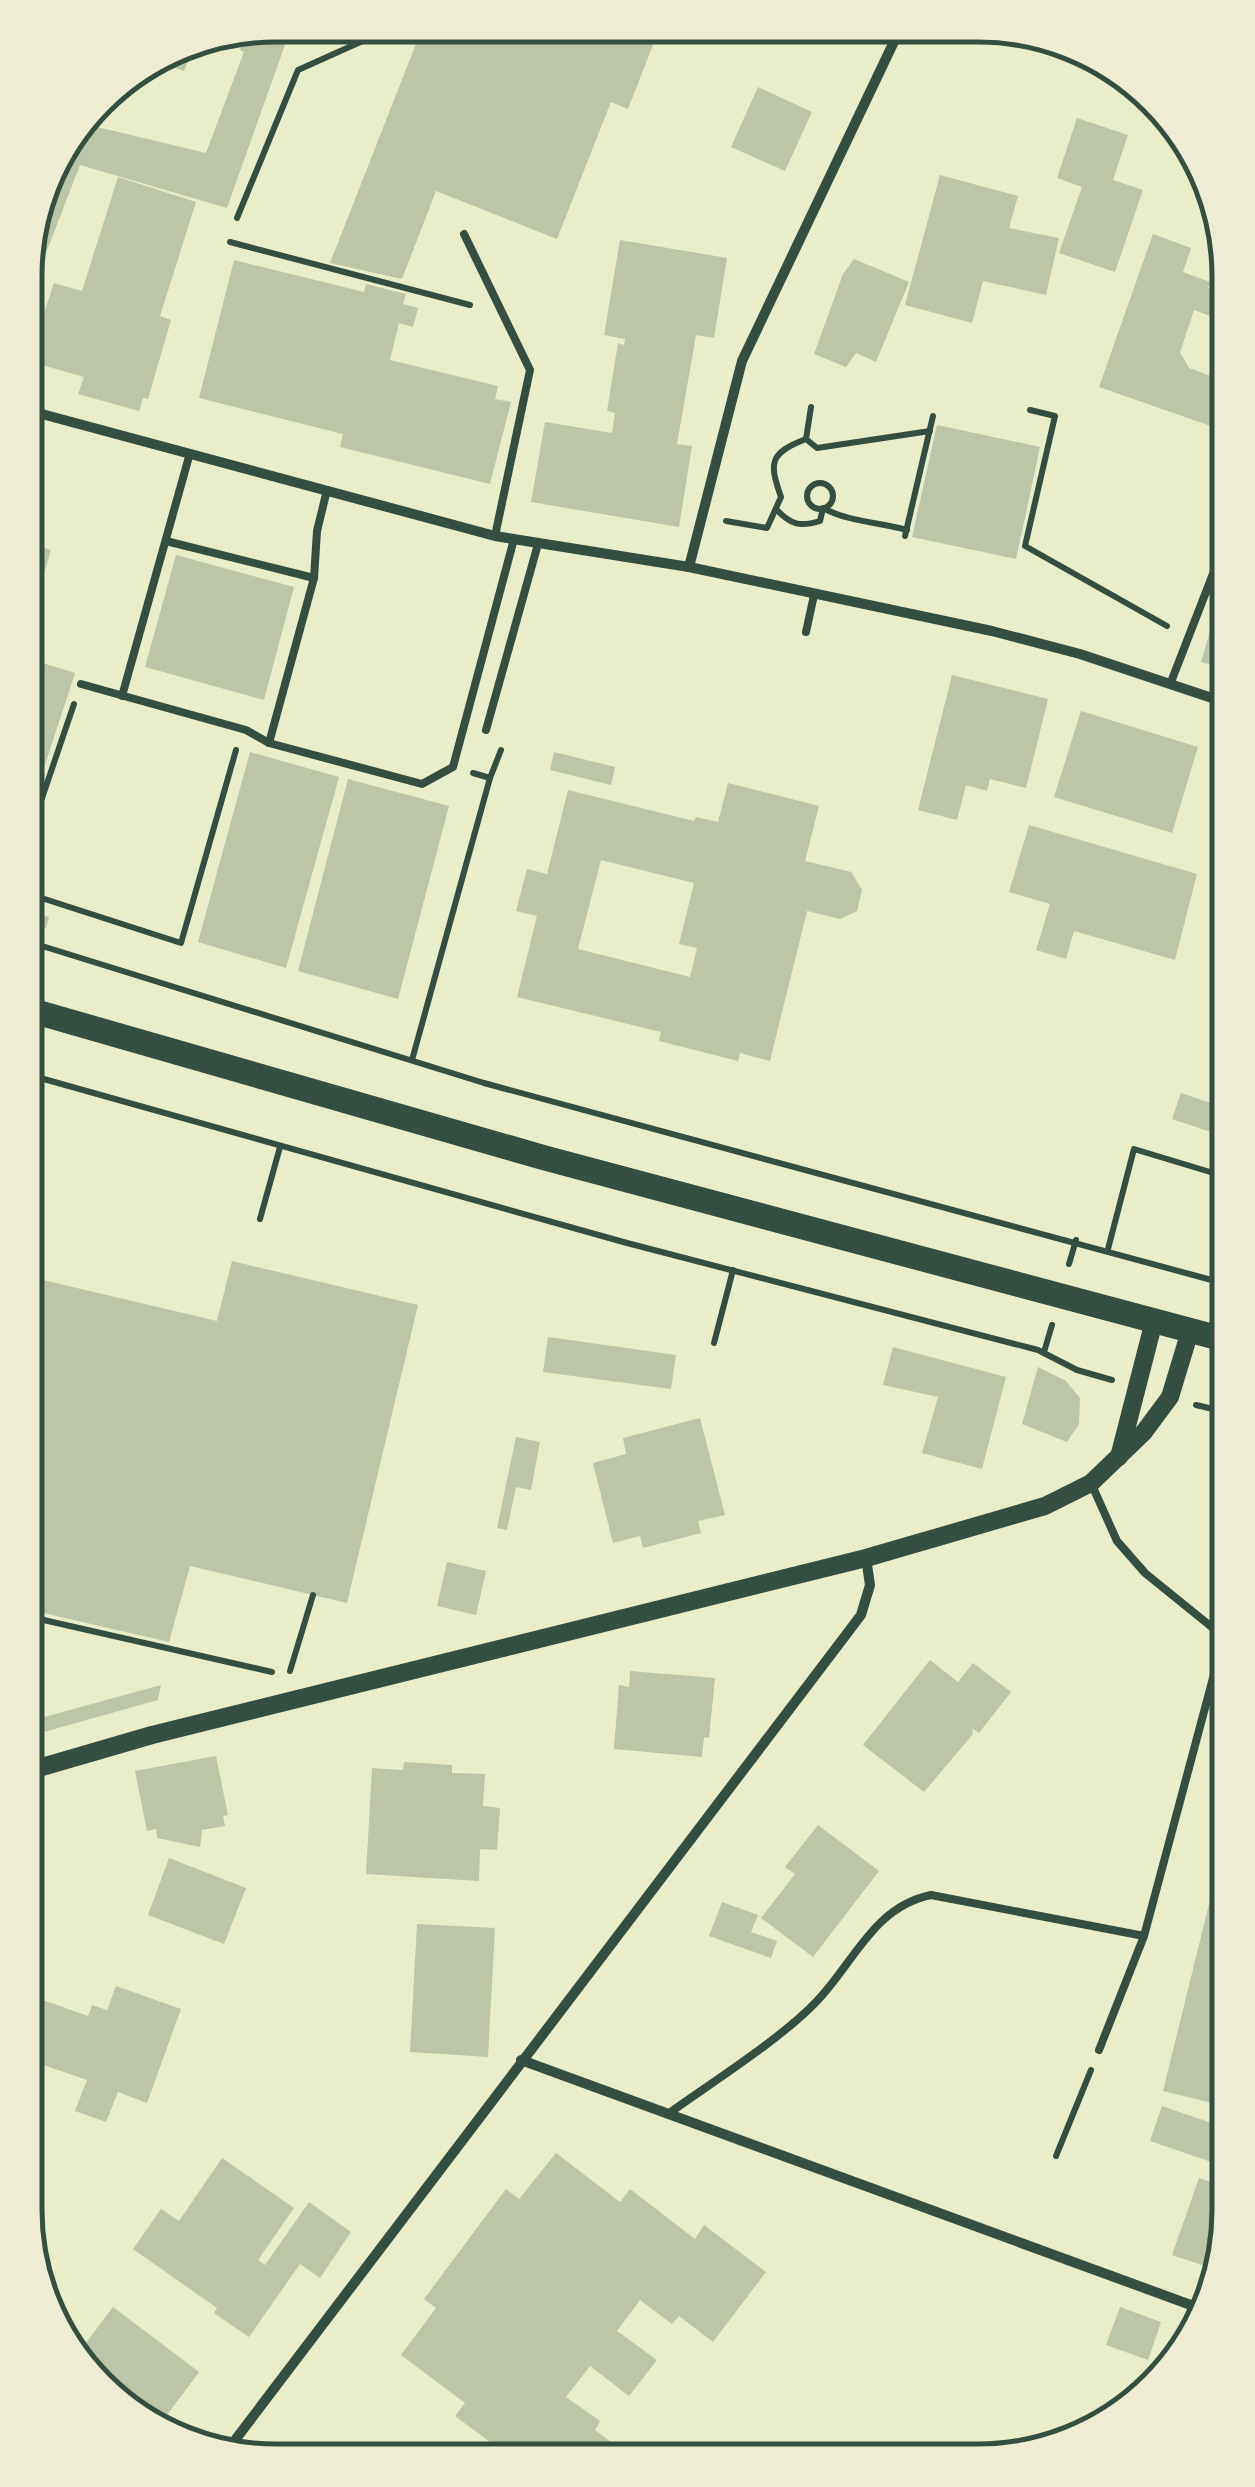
<svg xmlns="http://www.w3.org/2000/svg" width="1255" height="2487" font-family="Commissioner,sans-serif">
	<rect width="100%" height="100%" fill="#e9edc9"/>
	<!-- building -->
	<g fill="#bcc5a7" fill-rule="evenodd">
		<polygon points="277,25 292,25 227,208 80,165 27,302 27,244 51,165 73,136 84,141 89,125 206,153 244,52 240,50 247,31"/>
		<polygon points="423,26 660,27 628,109 611,102 557,239 436,191 402,279 330,263"/>
		<polygon points="195,41 184,71 155,60 181,44"/>
		<polygon points="758,87 812,112 785,171 731,147"/>
		<polygon points="1077,118 1128,135 1113,180 1143,190 1115,272 1059,253 1082,187 1057,178"/>
		<polygon points="940,175 1018,196 1009,228 1059,238 1046,295 983,281 972,323 905,305"/>
		<polygon points="118,177 196,202 160,316 171,320 148,399 143,398 139,411 78,394 84,377 28,361 54,283 82,291"/>
		<polygon points="1153,234 1191,248 1183,272 1210,282 1208,288 1223,293 1229,273 1230,323 1194,310 1180,352 1189,368 1230,383 1225,431 1099,387"/>
		<polygon points="620,240 727,258 714,338 696,335 677,444 692,446 679,527 531,502 545,422 612,433 615,413 607,411 618,343 624,345 625,339 604,335"/>
		<polygon points="854,259 909,282 876,362 856,353 846,367 814,354 843,274"/>
		<polygon points="234,260 364,292 366,284 406,294 403,304 418,308 413,327 399,323 390,360 498,386 495,399 511,402 490,484 340,447 343,434 199,398"/>
		<polygon points="937,425 1040,447 1016,559 912,537"/>
		<polygon points="27,469 42,474 28,521 27,521"/>
		<polygon points="27,542 51,550 28,626 27,625"/>
		<polygon points="176,555 294,587 264,700 145,667"/>
		<polygon points="1229,567 1230,567 1230,670 1201,662"/>
		<polygon points="27,658 75,673 42,774 27,769"/>
		<polygon points="952,675 1048,699 1026,788 990,779 987,791 966,785 957,820 918,810"/>
		<polygon points="1081,711 1198,747 1172,833 1054,797"/>
		<polygon points="250,752 339,777 286,968 198,942"/>
		<polygon points="554,752 615,767 611,785 550,770"/>
		<polygon points="348,779 449,806 398,999 298,971"/>
		<path d="M 728,783 L 819,806 L 805,861 L 851,872 L 862,890 L 857,911 L 840,919 L 807,911 L 770,1061 L 740,1053 L 738,1061 L 659,1041 L 661,1032 L 517,997 L 537,916 L 516,911 L 527,869 L 547,874 L 568,790 L 694,821 L 696,817 L 718,822 ZM 601,860 L 694,883 L 679,944 L 697,948 L 690,977 L 578,949 Z"/>
		<polygon points="1029,825 1197,874 1175,960 1074,931 1066,959 1036,950 1050,904 1009,892"/>
		<polygon points="26,911 49,917 46,928 26,923"/>
		<polygon points="1181,1093 1220,1106 1211,1132 1172,1119"/>
		<polygon points="232,1261 418,1305 347,1603 190,1566 169,1642 26,1609 26,1276 217,1321"/>
		<polygon points="548,1337 676,1355 671,1389 543,1372"/>
		<polygon points="893,1347 1006,1377 982,1469 922,1453 938,1397 883,1385"/>
		<polygon points="1038,1367 1066,1381 1080,1398 1079,1424 1067,1442 1022,1424"/>
		<polygon points="700,1418 725,1515 698,1521 701,1533 643,1548 640,1536 613,1543 593,1463 626,1454 623,1438"/>
		<polygon points="516,1437 540,1442 531,1490 516,1487 507,1530 497,1528"/>
		<polygon points="447,1562 486,1571 476,1615 437,1606"/>
		<polygon points="930,1660 958,1682 973,1663 1011,1692 979,1733 972,1728 973,1734 924,1792 863,1745"/>
		<polygon points="630,1671 715,1678 709,1738 704,1737 702,1757 614,1749 619,1685 629,1687"/>
		<polygon points="161,1685 158,1700 26,1737 26,1722"/>
		<polygon points="216,1756 228,1815 223,1816 225,1826 202,1830 200,1847 157,1838 156,1829 147,1831 135,1771"/>
		<polygon points="404,1762 452,1765 452,1773 485,1774 483,1806 500,1808 497,1850 480,1849 479,1881 366,1874 372,1768 403,1770"/>
		<polygon points="818,1825 879,1871 813,1957 761,1918 795,1874 785,1867"/>
		<polygon points="1228,1827 1230,1827 1229,2107 1163,2091"/>
		<polygon points="169,1858 246,1888 224,1944 148,1915"/>
		<polygon points="722,1902 758,1915 751,1932 777,1941 771,1958 709,1936"/>
		<polygon points="417,1924 495,1928 488,2057 410,2052"/>
		<polygon points="116,1986 181,2009 147,2103 118,2092 106,2122 75,2111 87,2080 32,2061 43,2031 25,2024 25,2020 34,1997 88,2016 92,2005 107,2010"/>
		<polygon points="1162,2106 1229,2129 1223,2166 1150,2141"/>
		<polygon points="556,2153 620,2202 630,2189 695,2239 704,2225 766,2272 713,2342 679,2316 672,2324 640,2300 617,2331 657,2360 629,2396 590,2366 566,2397 600,2421 595,2430 628,2455 509,2456 455,2416 465,2403 401,2355 436,2308 424,2299 506,2189 519,2199"/>
		<polygon points="222,2158 294,2208 258,2260 265,2265 309,2202 351,2232 320,2278 300,2264 249,2337 214,2313 217,2308 133,2249 161,2209 179,2221"/>
		<polygon points="1199,2178 1229,2188 1229,2228 1214,2269 1172,2255"/>
		<polygon points="113,2307 199,2372 161,2423 111,2400 79,2352"/>
		<polygon points="1120,2307 1161,2322 1148,2360 1106,2345"/>
	</g>
	<g fill="none" stroke-linecap="round" stroke-linejoin="round">
		<!-- path -->
		<g stroke="#344e41" stroke-width="6">
			<polyline points="237,218 298,70 396,26"/>
			<polyline points="230,242 470,305"/>
			<polyline points="1030,410 1055,416 1025,546 1167,626"/>
			<polyline points="806,439 811,407"/>
			<circle cx="820" cy="496" r="13"/>
			<path d="M 777,510 C 791,525 800,527 820,521 L 823,508 C 849,522 878,522 907,530"/>
			<path d="M 726,521 L 767,528 L 781,497 C 769,463 769,453 806,439 L 817,448 L 930,431"/>
			<polyline points="905,536 933,416"/>
			<polyline points="473,773 490,778 501,750"/>
			<polyline points="26,845 74,704"/>
			<polyline points="26,893 181,943 236,750"/>
			<polyline points="26,941 484,1083 1230,1285"/>
			<polyline points="412,1060 490,778"/>
			<polyline points="26,1074 627,1243 1038,1350 1077,1370 1112,1380"/>
			<polyline points="260,1219 280,1147"/>
			<polyline points="1108,1249 1134,1149 1230,1178"/>
			<polyline points="1069,1264 1076,1240"/>
			<polyline points="714,1343 733,1270"/>
			<polyline points="1044,1352 1052,1325"/>
			<polyline points="1196,1405 1230,1413"/>
			<polyline points="26,1616 272,1672"/>
			<polyline points="290,1671 313,1595"/>
			<polyline points="1056,2156 1091,2070"/>
		</g>
		<!-- service -->
		<g stroke="#344e41" stroke-width="8">
			<polyline points="464,234 530,370 495,536"/>
			<polyline points="166,541 314,578"/>
			<polyline points="806,632 814,595"/>
			<polyline points="1171,682 1230,530"/>
			<polyline points="81,684 246,730 269,743 422,784 453,767 514,539"/>
			<polyline points="122,696 190,453"/>
			<polyline points="486,730 538,544"/>
			<polyline points="269,743 314,578 317,531 327,490"/>
			<polyline points="1099,2050 1144,1936"/>
			<path d="M 668,2114 C 711,2083 782,2038 816,2002 C 854,1963 873,1907 931,1895 L 1144,1936 L 1224,1637 L 1145,1573 L 1117,1541 L 1091,1483"/>
		</g>
		<!-- minor -->
		<g stroke="#344e41" stroke-width="10">
			<polyline points="27,410 495,536 689,567 992,631 1080,654 1230,704"/>
			<polyline points="689,567 742,361 900,29"/>
			<polyline points="521,2060 1199,2308"/>
			<polyline points="226,2452 861,1615 870,1585 866,1558"/>
		</g>
		<!-- tertiary -->
		<g stroke="#344e41" stroke-width="18">
			<polyline points="1119,1457 1154,1321"/>
			<polyline points="25,1772 152,1735 866,1558 1045,1506 1091,1483 1144,1432 1170,1397 1190,1331"/>
		</g>
		<!-- primary -->
		<polyline stroke="#344e41" stroke-width="25" points="26,1009 545,1158 1230,1341"/>
	</g>
	<!-- crop -->
	<path d="M0 0H1255V2487H0ZM276 42H978A234 234 0 0 1 1212 276V2210A234 234 0 0 1 978 2444H276A234 234 0 0 1 42 2210V276A234 234 0 0 1 276 42Z" fill="#eeecd3" fill-rule="evenodd"/>
	<path fill="none" stroke="#344e41" stroke-width="5" d="M276 42H978A234 234 0 0 1 1212 276V2210A234 234 0 0 1 978 2444H276A234 234 0 0 1 42 2210V276A234 234 0 0 1 276 42Z"/>
</svg>
